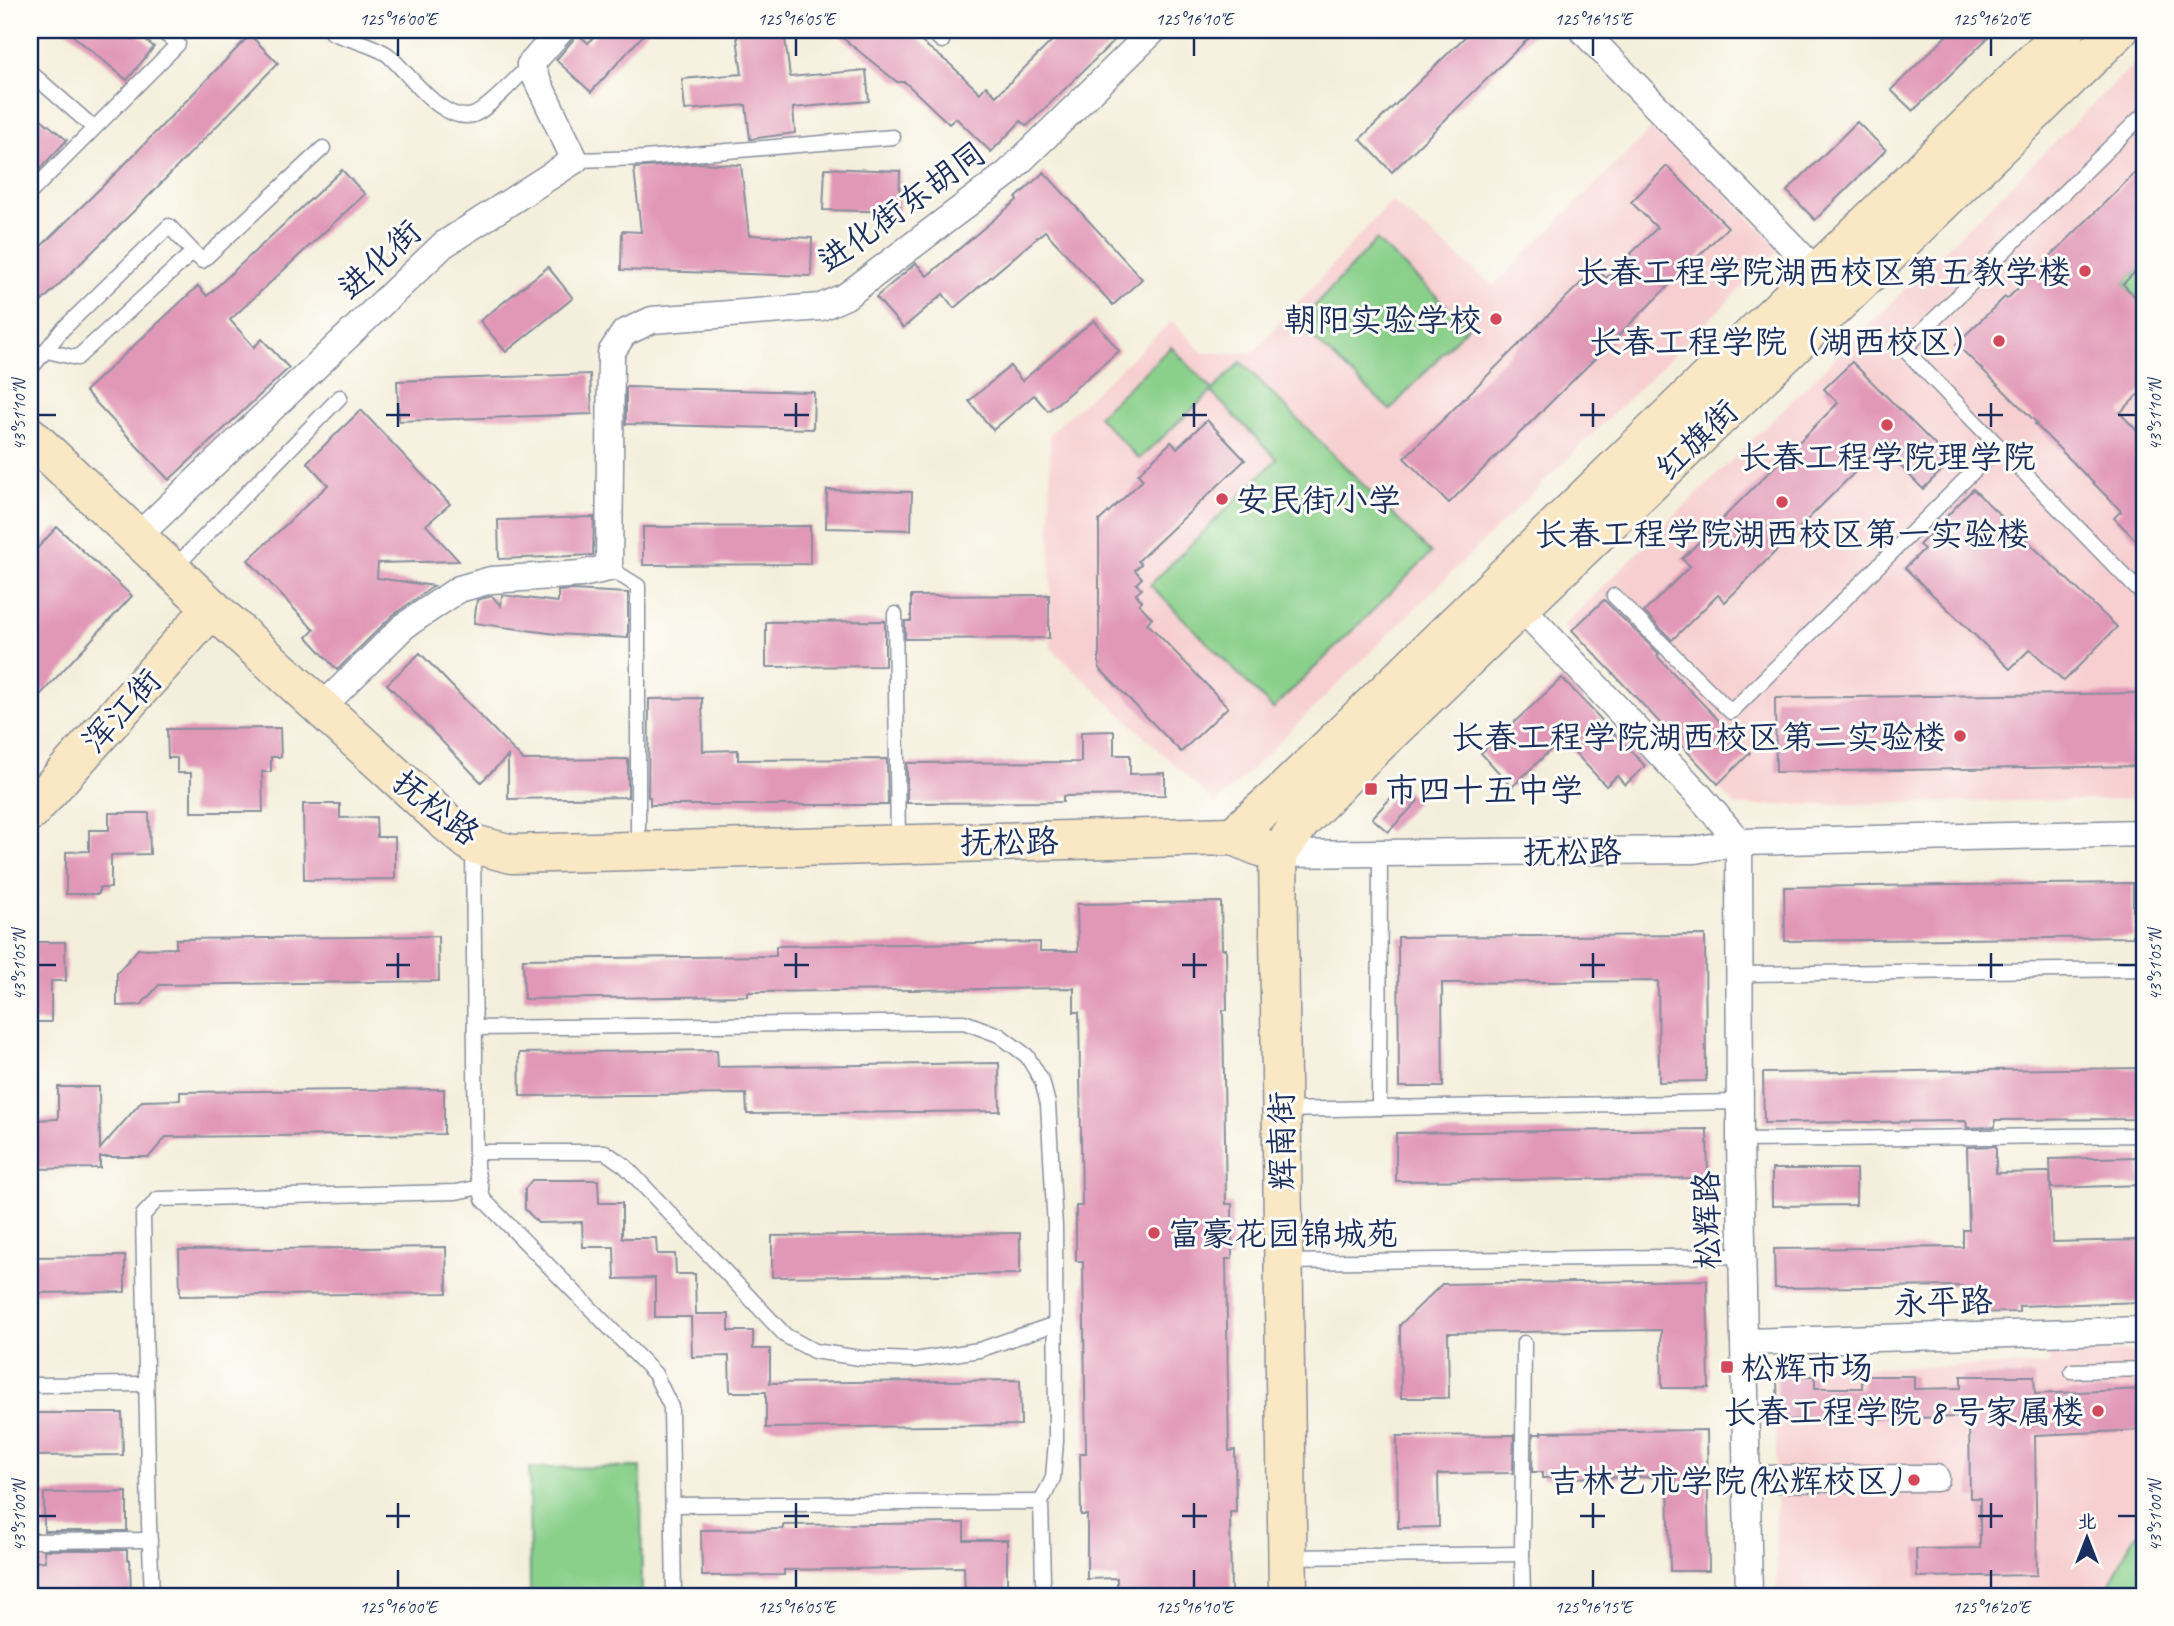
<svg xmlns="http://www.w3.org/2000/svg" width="2174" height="1626" font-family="Caveat,'LXGW WenKai TC',sans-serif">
	<rect width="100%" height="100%" fill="#fdfcf7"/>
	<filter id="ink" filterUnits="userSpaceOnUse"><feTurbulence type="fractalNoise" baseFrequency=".0143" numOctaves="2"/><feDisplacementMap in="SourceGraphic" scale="14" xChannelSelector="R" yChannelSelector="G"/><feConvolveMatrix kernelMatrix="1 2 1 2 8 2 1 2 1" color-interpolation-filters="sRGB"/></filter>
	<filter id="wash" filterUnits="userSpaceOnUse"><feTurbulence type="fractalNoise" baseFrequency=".00686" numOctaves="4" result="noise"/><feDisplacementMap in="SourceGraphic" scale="28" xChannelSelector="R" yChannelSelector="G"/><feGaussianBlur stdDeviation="1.57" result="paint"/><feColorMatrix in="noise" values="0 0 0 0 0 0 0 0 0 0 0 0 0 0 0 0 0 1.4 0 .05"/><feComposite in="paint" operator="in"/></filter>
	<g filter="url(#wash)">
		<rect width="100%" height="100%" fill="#f4efdc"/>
		<!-- built -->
		<g fill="#f7cfd0">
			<polygon points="2144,54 2144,799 1736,806 1562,627"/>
			<polygon points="1658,122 1780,250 1216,804 1051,648 1050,433 1172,321 1203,353 1252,353 1391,201 1494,286"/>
			<polygon points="2144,1352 2144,1596 2054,1596 2053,1591 1777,1595 1775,1369 2048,1365 2049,1354"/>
		</g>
		<!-- green -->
		<g fill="#8ad08b" stroke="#528074" stroke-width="2">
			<polygon points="1376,240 1468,326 1390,410 1298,324"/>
			<polygon points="2144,263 2144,306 2123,284"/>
			<polygon points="1171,347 1213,390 1241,362 1431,553 1273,709 1150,585 1277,459 1211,392 1139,459 1098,416"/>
			<polygon points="641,1467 642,1596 530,1596 529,1468"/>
			<polygon points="2144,1528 2144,1596 2104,1596 2132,1539"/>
		</g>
		<g id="blocks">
			<!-- building -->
			<g fill="#e197b6">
				<polygon points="66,30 133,30 154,47 127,80"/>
				<polygon points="600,30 648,30 591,92 556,60 573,40 576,32 588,43"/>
				<polygon points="736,30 784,30 790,77 866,70 869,101 793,108 795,133 750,139 746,105 685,110 682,79 742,74"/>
				<polygon points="833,30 906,30 951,65 980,93 986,86 996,96 1063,30 1125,30 1027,126 1021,121 991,152 956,118 949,124 905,82 897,82"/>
				<polygon points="1472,30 1537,30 1392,172 1360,139"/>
				<polygon points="1952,30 1996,30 1913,111 1891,90"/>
				<polygon points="250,35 278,63 139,206 30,313 30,257 120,169"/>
				<polygon points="30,110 67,140 39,170 30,162"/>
				<polygon points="1857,122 1886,150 1815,220 1787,191"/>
				<polygon points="697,163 741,165 749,235 812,238 811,276 621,270 622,231 641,232 634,168"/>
				<polygon points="2144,164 2144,263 2123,284 2144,306 2144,389 2120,413 2144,438 2144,548 2114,518 2121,511 2035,424 2037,423 1956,344 2005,297 2007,299"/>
				<polygon points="1667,166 1728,227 1449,503 1404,458 1596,268 1606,278 1657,228 1631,202"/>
				<polygon points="825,168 900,171 899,212 823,210"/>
				<polygon points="342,170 365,194 230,320 254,347 262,339 289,368 169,480 85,391 198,286 207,296"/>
				<polygon points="1044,172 1142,279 1113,305 1045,231 954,308 943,294 903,328 876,297 916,263 927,276 1017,200 1016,198"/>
				<polygon points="548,267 573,298 506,352 480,321"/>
				<polygon points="1094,320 1119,351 1048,411 1034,395 993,430 969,401 1010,366 1022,381"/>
				<polygon points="1852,362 1951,461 1923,489 1881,446 1725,602 1718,595 1672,640 1644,612 1690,566 1682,559 1838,403 1824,389"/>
				<polygon points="590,374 592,414 399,421 397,381"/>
				<polygon points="626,387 814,392 813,429 626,424"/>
				<polygon points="361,410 450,504 426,525 459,561 378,563 377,578 434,586 393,615 337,670 307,637 314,630 248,560 328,485 307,462"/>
				<polygon points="1207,420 1245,460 1138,561 1141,564 1135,570 1142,578 1136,584 1142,589 1136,594 1142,601 1139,604 1152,618 1147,623 1228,707 1181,752 1099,668 1099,521 1143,480 1138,474 1171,442 1177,448"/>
				<polygon points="1973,489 2117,627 2064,681 2030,649 2010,669 1905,568 1924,549 1919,545"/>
				<polygon points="827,490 912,492 911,530 826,528"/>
				<polygon points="594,517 593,555 499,559 498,520"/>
				<polygon points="810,526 810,564 643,565 643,527"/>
				<polygon points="57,527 132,596 30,706 30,556"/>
				<polygon points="571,590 628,593 628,638 556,634 474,623 477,600 492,596 501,606 502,595 558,602 558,591"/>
				<polygon points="1049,595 1049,638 905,639 905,621 911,621 911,596"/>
				<polygon points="1604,600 1659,654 1657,656 1750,753 1718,784 1572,630"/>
				<polygon points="885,621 885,666 766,667 766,622"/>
				<polygon points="420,653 523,760 628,759 628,797 508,799 508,756 481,782 387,684"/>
				<polygon points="1562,678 1645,766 1625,785 1617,776 1606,786 1562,739 1512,787 1481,753"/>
				<polygon points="2144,693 2144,766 1776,772 1775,698"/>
				<polygon points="702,698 703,751 738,750 738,760 887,759 888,805 650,805 650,797 648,797 649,699"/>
				<polygon points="280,728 281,757 271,757 271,772 262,772 263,812 191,812 191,773 177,773 177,758 168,758 167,729"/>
				<polygon points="1114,731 1114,755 1130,755 1130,774 1165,773 1165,795 1063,796 1063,802 907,803 907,763 1081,762 1081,732"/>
				<polygon points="1402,786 1418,801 1388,832 1372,818"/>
				<polygon points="303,804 340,804 340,818 376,817 377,837 395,837 395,879 304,880"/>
				<polygon points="109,813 149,813 150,854 111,855 111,888 99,888 99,894 66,894 66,852 89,851 89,830 109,830"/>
				<polygon points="2133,883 2133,937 1785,941 1784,887"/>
				<polygon points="1221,902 1222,949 1226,949 1227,1010 1223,1010 1226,1204 1232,1204 1232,1259 1226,1259 1229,1451 1235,1450 1236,1512 1230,1512 1231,1596 1117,1596 1117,1578 1087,1579 1087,1515 1081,1515 1080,1453 1086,1453 1083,1261 1076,1261 1076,1206 1082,1206 1079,1012 1074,1012 1074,988 748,992 748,996 524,999 523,959 776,956 776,946 1040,942 1040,951 1078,951 1077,904"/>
				<polygon points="1705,935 1706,1081 1659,1082 1658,981 1442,983 1443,1087 1399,1087 1398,937"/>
				<polygon points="438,936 439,981 159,985 141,1005 117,1006 117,973 138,949 176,948 176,939"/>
				<polygon points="30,942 65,942 66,981 51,981 51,1022 30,1022"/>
				<polygon points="717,1050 718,1067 999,1063 1000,1111 747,1114 746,1094 520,1096 519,1053"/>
				<polygon points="2140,1068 2141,1119 1995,1120 1995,1127 1967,1128 1966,1121 1764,1123 1763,1073"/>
				<polygon points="58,1087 99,1087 100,1149 142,1101 180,1100 180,1092 444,1089 444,1134 166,1137 149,1157 100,1157 100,1168 30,1169 30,1120 58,1119"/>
				<polygon points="1707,1129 1708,1178 1396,1181 1396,1133"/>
				<polygon points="1996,1146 1996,1173 2050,1172 2052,1242 2141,1240 2143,1302 2019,1306 2019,1312 1963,1313 1962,1286 1775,1288 1774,1249 1963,1247 1963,1230 1969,1230 1967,1147"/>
				<polygon points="2140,1157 2141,1185 2051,1188 2050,1159"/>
				<polygon points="1772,1169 1856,1169 1856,1205 1772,1206"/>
				<polygon points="532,1180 598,1180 599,1203 622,1203 622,1238 656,1238 657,1254 675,1254 676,1274 695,1274 696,1314 729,1314 729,1331 753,1331 753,1349 770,1349 770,1383 1020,1380 1021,1425 766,1428 766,1392 730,1392 729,1356 692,1357 691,1317 655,1317 655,1278 615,1279 614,1247 583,1247 582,1222 538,1223 525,1209 525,1189"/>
				<polygon points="1020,1233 1020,1274 772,1277 772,1236"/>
				<polygon points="446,1247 447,1293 180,1296 179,1250"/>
				<polygon points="125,1256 125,1292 30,1293 30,1257"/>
				<polygon points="1707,1280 1709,1388 1662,1388 1661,1330 1448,1333 1449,1398 1401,1398 1400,1325 1442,1284"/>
				<polygon points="1777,1376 1815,1376 1815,1388 1862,1388 1862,1376 1914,1376 1914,1389 1961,1388 1961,1376 2034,1376 2035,1394 2144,1389 2144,1430 2035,1435 2037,1575 1917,1577 1916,1549 1980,1548 1980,1498 1970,1498 1969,1417 1778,1420"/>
				<polygon points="30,1413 122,1413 123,1455 30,1456"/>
				<polygon points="1707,1430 1709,1571 1670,1571 1668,1477 1542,1478 1542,1472 1532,1472 1533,1434 1541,1434 1541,1432"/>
				<polygon points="1514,1435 1513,1473 1438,1474 1439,1527 1398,1528 1397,1436"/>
				<polygon points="127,1492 127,1531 44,1531 44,1493"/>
				<polygon points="964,1523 964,1540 1007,1540 1007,1596 965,1596 964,1567 784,1570 784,1575 702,1576 701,1530 783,1529 783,1525"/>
				<polygon points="44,1550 127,1550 127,1560 130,1560 131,1596 30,1596 30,1562 45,1561"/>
			</g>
		</g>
	</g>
	<g filter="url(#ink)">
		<use href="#blocks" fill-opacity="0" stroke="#888f9d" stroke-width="2"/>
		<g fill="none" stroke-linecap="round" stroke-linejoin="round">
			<!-- lane casing -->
			<g stroke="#888f9d" stroke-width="17">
				<g id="lane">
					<path d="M 330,30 L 333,33 C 348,39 376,46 388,55 C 410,74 442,124 473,115 C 488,110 517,77 530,65"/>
					<polyline points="929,30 942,41"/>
					<polyline points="30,72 94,128"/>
					<polyline points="2144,114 1904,349 2144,596"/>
					<polyline points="575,160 645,158 893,137"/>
					<polyline points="30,193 178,44 160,30"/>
					<polyline points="47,351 77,358 193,252"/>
					<polyline points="30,370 62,330 169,226 202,261 323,148"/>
					<polyline points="609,568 638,586 638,848"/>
					<polyline points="173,569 340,397"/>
					<polyline points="1614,596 1731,712 1999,446"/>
					<polyline points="895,614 898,843"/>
					<polyline points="473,845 476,1167 483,1199 655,1374 671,1407 674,1596"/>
					<polyline points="1739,974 2144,969"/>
					<polyline points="475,1028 964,1022 999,1035 1027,1056 1042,1081 1048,1104 1055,1227 1056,1441 1053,1478 1041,1502 1043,1581"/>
					<polyline points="1379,1108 1740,1102"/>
					<polyline points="1284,1110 1379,1108 1380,854"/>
					<polyline points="1740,1140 2144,1135"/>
					<polyline points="476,1152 605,1152 625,1166 786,1336 814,1351 860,1358 915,1360 979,1350 1055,1324"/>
					<polyline points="1284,1262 1742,1256"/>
					<polyline points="2072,1371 2144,1369"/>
					<polyline points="30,1385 146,1384"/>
					<polyline points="673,1505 1041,1502"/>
					<polyline points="30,1541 150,1540"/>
					<polyline points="1289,1557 1522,1554"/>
					<polyline points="152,1596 149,1523 143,1215 158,1199 456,1192 481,1187"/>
					<polyline points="1523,1596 1522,1554 1524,1343"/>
				</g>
			</g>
			<!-- street casing -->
			<g stroke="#888f9d" stroke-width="29">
				<g id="street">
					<polyline points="1582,30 1818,273"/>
					<polyline points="138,536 443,245 575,160 530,65 561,30"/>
					<polyline points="1521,607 1698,794 1739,842 1740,1140 1749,1596"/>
					<polyline points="321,708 404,626 459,589 491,580 581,574 609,568 611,353 624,333 652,320 821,307 846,296 1008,173 1154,30"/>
					<polyline points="1278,854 1695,850 1739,842 2144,833"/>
					<polyline points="1744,1342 2144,1330"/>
					<polyline points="1746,1479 1936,1478"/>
				</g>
			</g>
			<!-- secondary casing -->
			<g stroke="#888f9d" stroke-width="41">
				<g id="secondary">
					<polyline points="30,436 212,608 445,821 473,844 512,854 1233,836 1278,854"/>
					<polyline points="30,812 212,608"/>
					<polyline points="1233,836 1283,792 2066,30"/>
					<polyline points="1278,854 1301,822 1359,762 1854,288 2119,30"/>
					<polyline points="1278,854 1288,1596"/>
				</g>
			</g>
			<!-- lane -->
			<use href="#lane" stroke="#fff" stroke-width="14"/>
			<!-- street -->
			<use href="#street" stroke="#fff" stroke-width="26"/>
			<!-- secondary -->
			<use href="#secondary" stroke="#fae7c3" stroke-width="38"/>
		</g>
	</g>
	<!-- ticks -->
	<path fill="none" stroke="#1b2f5e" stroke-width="2.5" d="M 398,38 L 398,56M 796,38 L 796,56M 1194,38 L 1194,56M 1593,38 L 1593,56M 1991,38 L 1991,56M 398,403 L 398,427M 796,403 L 796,427M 1194,403 L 1194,427M 1593,403 L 1593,427M 1991,403 L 1991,427M 38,415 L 56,415M 386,415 L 410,415M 784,415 L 809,415M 1182,415 L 1207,415M 1580,415 L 1605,415M 1978,415 L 2003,415M 2118,415 L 2136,415M 398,953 L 398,978M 796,953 L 796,978M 1194,953 L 1194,978M 1593,953 L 1593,978M 1991,953 L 1991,978M 38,965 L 56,965M 386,965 L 410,965M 784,965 L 809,965M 1182,965 L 1207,965M 1580,965 L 1605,965M 1978,965 L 2003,965M 2118,965 L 2136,965M 398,1503 L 398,1528M 796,1503 L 796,1528M 1194,1503 L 1194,1528M 1593,1503 L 1593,1528M 1991,1503 L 1991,1528M 38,1516 L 56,1516M 386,1516 L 410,1516M 784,1516 L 809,1516M 1182,1516 L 1207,1516M 1580,1516 L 1605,1516M 1978,1516 L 2003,1516M 2118,1516 L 2136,1516M 398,1570 L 398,1588M 796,1570 L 796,1588M 1194,1570 L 1194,1588M 1593,1570 L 1593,1588M 1991,1570 L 1991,1588"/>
	<!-- markers -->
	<g fill="#d1495b" stroke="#fdfcf7" stroke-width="2.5">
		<circle cx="2085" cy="271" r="7"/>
		<circle cx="1496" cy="319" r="7"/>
		<circle cx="1999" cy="341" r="7"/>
		<circle cx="1887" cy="425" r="7"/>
		<circle cx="1222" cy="499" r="7"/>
		<circle cx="1782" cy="502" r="7"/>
		<circle cx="1960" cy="736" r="7"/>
		<rect x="1364" y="782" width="14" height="14" rx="3.5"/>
		<circle cx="1154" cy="1233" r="7"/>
		<rect x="1720" y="1360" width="14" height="14" rx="3.5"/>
		<circle cx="2098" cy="1411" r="7"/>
		<circle cx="1914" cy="1480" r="7"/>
	</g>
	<g text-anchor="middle" stroke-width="6" stroke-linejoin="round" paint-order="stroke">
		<!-- street labels -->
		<g font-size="33" fill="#1b2f5e" stroke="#fdfcf7">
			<text transform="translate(901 206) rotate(-36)" y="12">进化街东胡同</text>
			<text transform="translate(379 259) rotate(-43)" y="12">进化街</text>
			<text transform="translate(1696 439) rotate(-44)" y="12">红旗街</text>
			<text transform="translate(121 710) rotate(-48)" y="12">浑江街</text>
			<text transform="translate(437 807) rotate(38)" y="12">抚松路</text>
			<text transform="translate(1009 841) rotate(-1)" y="12">抚松路</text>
			<text transform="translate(1572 851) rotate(-1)" y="12">抚松路</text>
			<text transform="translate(1281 1141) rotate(-91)" y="12">辉南街</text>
			<text transform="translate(1706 1220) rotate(-91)" y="12">松辉路</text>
			<text transform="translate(1943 1301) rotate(-2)" y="12">永平路</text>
		</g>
		<!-- poi labels -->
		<g font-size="33" fill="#1b2f5e" stroke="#fdfcf7" text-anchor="end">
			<text x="2071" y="283">长春工程学院湖西校区第五教学楼</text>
			<text x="1482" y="331">朝阳实验学校</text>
			<text x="1985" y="353">长春工程学院（湖西校区）</text>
			<text x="1887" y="468" text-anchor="middle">长春工程学院理学院</text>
			<text x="1236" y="511" text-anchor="start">安民街小学</text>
			<text x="1782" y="545" text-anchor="middle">长春工程学院湖西校区第一实验楼</text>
			<text x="1946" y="748">长春工程学院湖西校区第二实验楼</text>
			<text x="1385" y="801" text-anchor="start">市四十五中学</text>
			<text x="1168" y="1245" text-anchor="start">富豪花园锦城苑</text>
			<text x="1741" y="1379" text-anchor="start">松辉市场</text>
			<text x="2084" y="1423">长春工程学院 8 号家属楼</text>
			<text x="1900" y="1492">吉林艺术学院(松辉校区)</text>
		</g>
	</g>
	<!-- margin -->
	<rect width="2174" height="1626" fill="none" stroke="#fdfcf7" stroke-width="77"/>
	<!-- north arrow -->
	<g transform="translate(2087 1538)" stroke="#fdfcf7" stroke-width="5" paint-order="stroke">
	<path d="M0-5L12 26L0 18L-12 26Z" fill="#1b2f5e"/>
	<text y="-10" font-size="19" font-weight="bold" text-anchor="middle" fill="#1b2f5e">北</text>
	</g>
	<rect x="38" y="38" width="2098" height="1550" fill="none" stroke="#1b2f5e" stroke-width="2.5"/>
	<g font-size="18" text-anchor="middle" fill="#1b2f5e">
		<text x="398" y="25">125°16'00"E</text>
		<text x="796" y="25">125°16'05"E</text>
		<text x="1194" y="25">125°16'10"E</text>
		<text x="1593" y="25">125°16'15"E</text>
		<text x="1991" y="25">125°16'20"E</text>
		<text transform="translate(19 415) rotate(-90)" y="6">43°51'10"N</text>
		<text transform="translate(2155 415) rotate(-90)" y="6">43°51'10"N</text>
		<text transform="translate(19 965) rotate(-90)" y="6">43°51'05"N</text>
		<text transform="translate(2155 965) rotate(-90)" y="6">43°51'05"N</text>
		<text transform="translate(19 1516) rotate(-90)" y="6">43°51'00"N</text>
		<text transform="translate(2155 1516) rotate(-90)" y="6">43°51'00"N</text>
		<text x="398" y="1613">125°16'00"E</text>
		<text x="796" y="1613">125°16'05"E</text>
		<text x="1194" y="1613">125°16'10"E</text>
		<text x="1593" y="1613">125°16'15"E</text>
		<text x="1991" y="1613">125°16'20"E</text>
	</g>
</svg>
